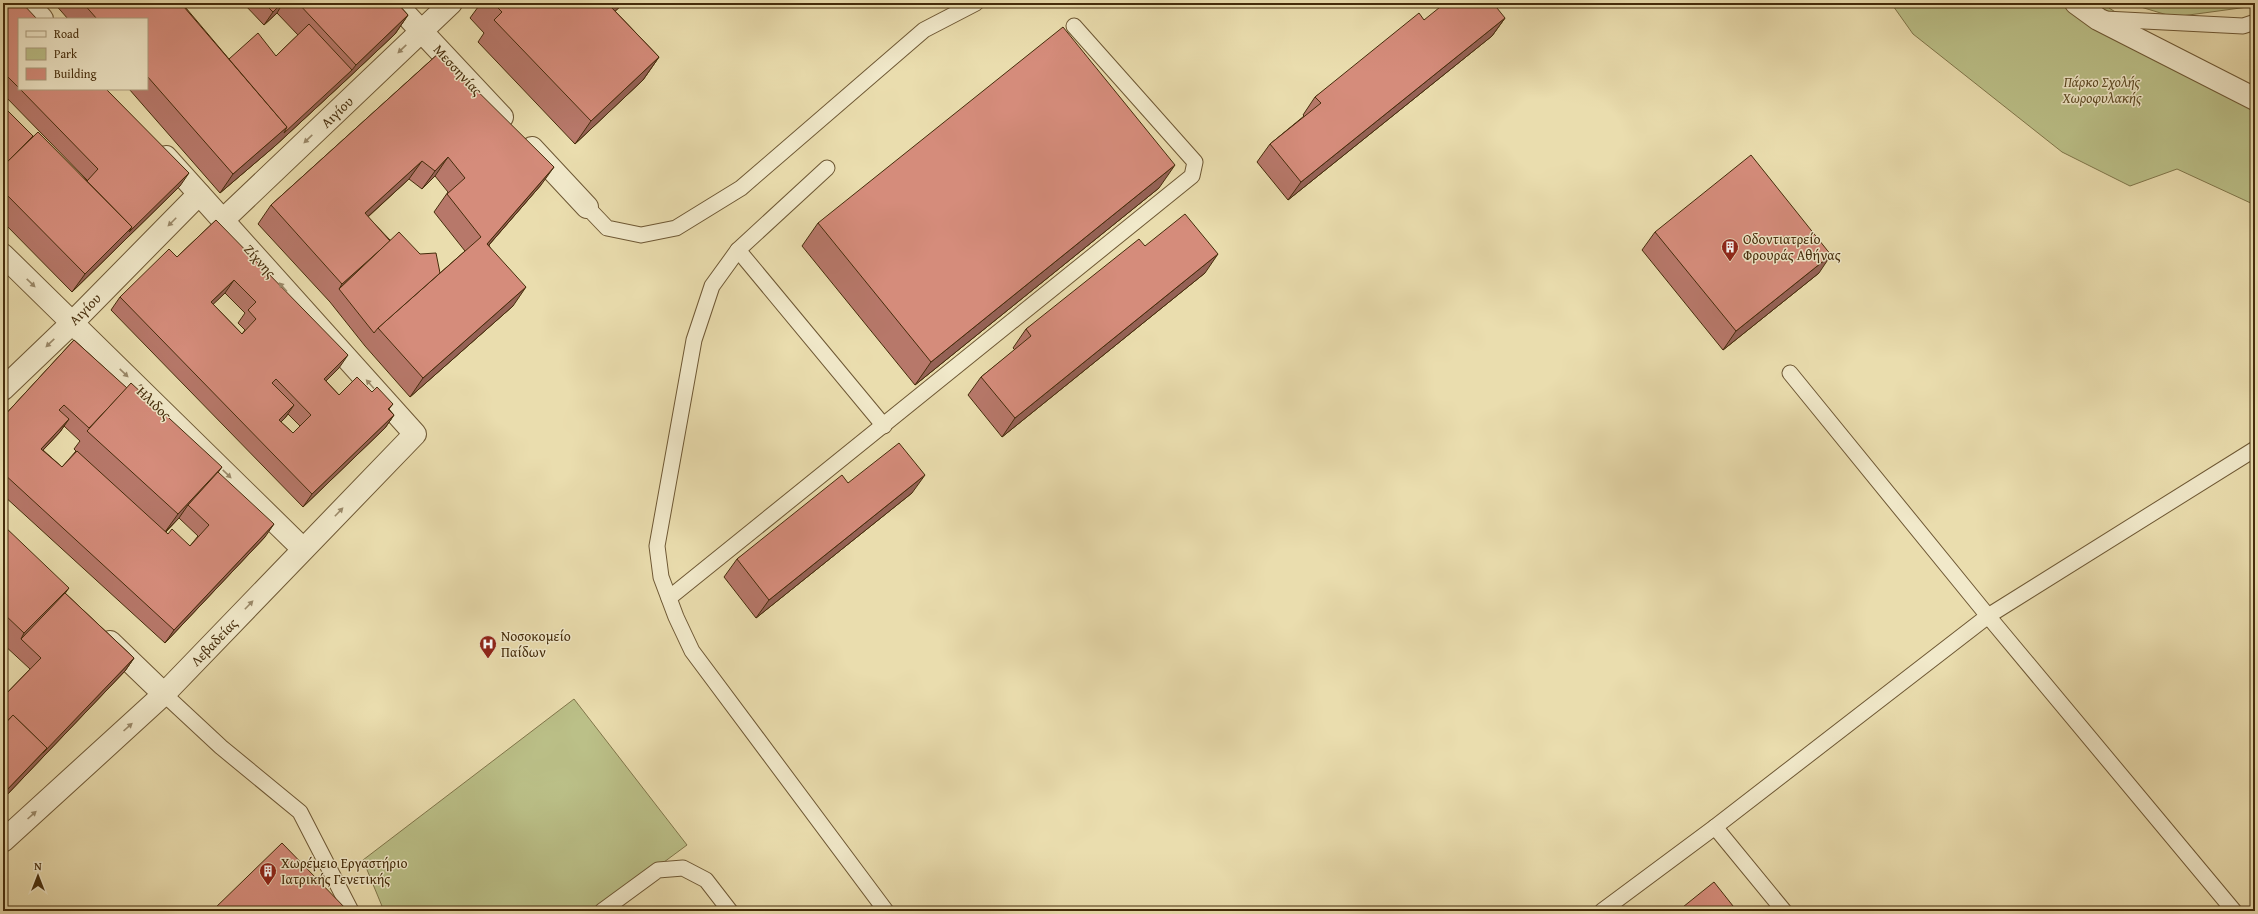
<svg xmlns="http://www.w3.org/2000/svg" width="2258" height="914" font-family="'Gentium Book Plus',serif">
	<rect width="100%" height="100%" fill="#eaddae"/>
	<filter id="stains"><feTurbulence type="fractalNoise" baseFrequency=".005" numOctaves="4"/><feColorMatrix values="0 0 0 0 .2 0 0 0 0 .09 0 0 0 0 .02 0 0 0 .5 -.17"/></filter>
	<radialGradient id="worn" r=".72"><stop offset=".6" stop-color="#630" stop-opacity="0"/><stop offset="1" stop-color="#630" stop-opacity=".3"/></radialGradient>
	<!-- green -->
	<g fill="#bbc088" stroke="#80764a">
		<polygon points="1891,3 2110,3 2109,8 2255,99 2255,205 2177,169 2130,186 2062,152 1913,34"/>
		<polygon points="2134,3 2255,3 2255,6 2174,17 2134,5"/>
		<polygon points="574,699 687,845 598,911 384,911 363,860"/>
	</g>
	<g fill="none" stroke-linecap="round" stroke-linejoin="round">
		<!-- service casing -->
		<g stroke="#6e5834" stroke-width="17">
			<g id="service">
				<polyline points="2105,19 2243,26 2255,22"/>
				<polyline points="827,168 738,250 712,286 694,340 657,546 661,577 676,617 692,651 886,911"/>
				<polyline points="587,207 607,228 641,235 676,228 741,188 924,30 976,3"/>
				<polyline points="738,250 884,426"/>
				<polyline points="1790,373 1988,616 2234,911"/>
				<polyline points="669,598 1192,176 1195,162 1074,26"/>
				<polyline points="164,694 221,747 300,812 351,911"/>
				<polyline points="1715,827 1784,911"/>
				<polyline points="602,911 658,870 683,868 706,880 730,911"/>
				<polyline points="1602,911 1715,827 1988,616 2255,449"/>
			</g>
		</g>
		<!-- minor casing -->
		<g stroke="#6e5834" stroke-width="24">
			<g id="minor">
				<polyline points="28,3 42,19"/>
				<polyline points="395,3 502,117"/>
				<polyline points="2076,3 2098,19 2255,99"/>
				<polyline points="532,148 587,207"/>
				<polyline points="223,220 451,3"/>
				<polyline points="3,255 303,549"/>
				<polyline points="3,389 72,323 199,194"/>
				<polyline points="110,642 164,694"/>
				<polyline points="3,841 164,694 415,434 166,157"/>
			</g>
		</g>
		<!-- service -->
		<use href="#service" stroke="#f1e9ca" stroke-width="15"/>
		<!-- minor -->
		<use href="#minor" stroke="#f1e9ca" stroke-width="22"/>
	</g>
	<!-- wall -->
	<g fill="#b7786a" stroke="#452c0b" fill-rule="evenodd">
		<polygon points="3,3 19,19 19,89 106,89 180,186 72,292 3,222 3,106 33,136 87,181 87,180 3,94"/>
		<polygon points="54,3 189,3 186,8 229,59 276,56 298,35 277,13 264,25 243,3 397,3 408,15 395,34 343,83 275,146 220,193 129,89 147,89 147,19 68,19"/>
		<polygon points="481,3 624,3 615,11 659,57 643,80 575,144 478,42 484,33 470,18"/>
		<polygon points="1505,18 1492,36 1288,200 1257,162 1270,144 1304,116 1303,115 1315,97 1424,20"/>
		<path d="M 439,53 L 541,185 L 489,245 L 513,306 L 410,397 L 365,346 L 330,302 L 258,224 L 271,205 ZM 435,176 L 448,192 L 434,212 L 465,251 L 440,273 L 420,254 L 390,240 L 368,217 L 409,179 L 422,189 Z"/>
		<polygon points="1159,188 915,385 802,246 818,223"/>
		<path d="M 216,220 L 339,368 L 326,381 L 339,395 L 393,404 L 389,409 L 394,415 L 385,428 L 303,507 L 111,310 L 120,297 L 177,257 ZM 225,293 L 245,313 L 238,323 L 245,330 L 242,334 L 213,304 ZM 288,414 L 300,426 L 293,433 L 281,422 L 285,418 Z"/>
		<polygon points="1655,232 1819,273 1723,350 1642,250"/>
		<polygon points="1145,246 1205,273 1002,437 968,395 981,377 1015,350 1013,348 1026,329"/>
		<path d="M 74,340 L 218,472 L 265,537 L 165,643 L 3,495 L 3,417 ZM 64,426 L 80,441 L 74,449 L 76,451 L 62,467 L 43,450 L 60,432 ZM 179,518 L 198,536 L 190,546 L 168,534 L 166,532 Z"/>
		<polygon points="848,483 912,493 756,618 724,577 737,559"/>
		<polygon points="3,525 65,593 134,658 125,671 3,799 3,697 30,669 3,644"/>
	</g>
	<!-- shaded-wall -->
	<g fill="#956256" stroke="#452c0b">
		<polygon points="188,3 189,3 178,19 184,7"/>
		<polygon points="282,3 283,3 277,13 264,25 273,12"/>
		<polygon points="616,3 624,3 595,30 611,7"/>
		<polygon points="408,15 395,34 343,83 275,146 220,193 233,174 352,70 356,65"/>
		<polygon points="1505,18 1492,36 1288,200 1301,182"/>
		<polygon points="659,57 643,80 575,144 591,121"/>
		<polygon points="448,157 435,176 422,189 435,171"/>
		<polygon points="422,161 409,179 352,231 365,213"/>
		<polygon points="1175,165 1159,188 915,385 931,362"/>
		<polygon points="554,167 541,185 474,262 487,244"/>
		<polygon points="189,173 180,186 72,292 85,274 132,227"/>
		<polygon points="390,241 339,289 342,284"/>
		<polygon points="1218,254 1205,273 1002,437 1015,418"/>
		<polygon points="1831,255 1819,273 1723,350 1736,331"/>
		<polygon points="234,280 225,293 202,315 211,302"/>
		<polygon points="526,287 513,306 410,397 423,378"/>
		<polygon points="348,355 339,368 315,392 324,379"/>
		<polygon points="294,405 285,418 270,433 279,420"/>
		<polygon points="394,415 385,428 303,507 312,494"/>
		<polygon points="69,419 60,432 32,462 41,449"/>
		<polygon points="222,467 209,485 188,505 179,518 165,532 178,514"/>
		<polygon points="925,475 912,493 756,618 769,600"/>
		<polygon points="274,524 265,537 165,643 174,630"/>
		<polygon points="69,588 56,606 21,639 24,633"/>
		<polygon points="134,658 125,671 3,799 3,794"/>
	</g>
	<!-- building -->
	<g fill="#d58c7b" stroke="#452c0b" fill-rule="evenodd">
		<polygon points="3,3 22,3 37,19 19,19 19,88 3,72"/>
		<polygon points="83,3 188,3 184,7 287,127 233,174 147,76 147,19 97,19"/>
		<polygon points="264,3 282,3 273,12"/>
		<polygon points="298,3 397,3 408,15 356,65"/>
		<polygon points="493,3 616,3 611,7 659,57 591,121 494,20 502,12"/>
		<polygon points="1445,3 1493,3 1505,18 1301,182 1270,144 1321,103 1315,97 1419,13 1424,20"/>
		<polygon points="309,24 352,70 284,133 287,127 229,59 258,33 276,56"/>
		<polygon points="1063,27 1175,165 931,362 818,223"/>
		<polygon points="439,53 554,167 487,244 526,287 423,378 378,328 481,237 447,194 465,178 448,157 435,171 422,161 365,213 390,241 342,284 271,205"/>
		<polygon points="20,89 106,89 189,173 129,232 132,227 87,181 98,169"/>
		<polygon points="3,106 33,136 3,166"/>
		<polygon points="38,132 132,227 85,274 3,191 3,166"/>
		<polygon points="1751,155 1831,255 1736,331 1655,232"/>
		<polygon points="1185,214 1218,254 1015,418 981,377 1031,336 1026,329 1139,239 1145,246"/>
		<path d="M 216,220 L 348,355 L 324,379 L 339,395 L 357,377 L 372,392 L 377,387 L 393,404 L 388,409 L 394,415 L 312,494 L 120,297 L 169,249 L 177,257 ZM 234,280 L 256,302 L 248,310 L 256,319 L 242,334 L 211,302 ZM 276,379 L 311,415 L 293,433 L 279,420 L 294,405 L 272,383 Z"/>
		<polygon points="399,232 420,254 436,253 440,273 378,328 374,333 339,289"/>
		<polygon points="74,340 127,388 89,428 64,405 59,410 69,419 41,449 62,467 77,451 168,534 172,529 190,546 209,525 188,505 218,472 274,524 174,630 3,473 3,417"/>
		<polygon points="131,383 222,467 178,514 87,431"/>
		<polygon points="899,443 925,475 769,600 737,559 842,475 848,483"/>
		<polygon points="3,525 69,588 24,633 3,613"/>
		<polygon points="65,593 134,658 43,753 47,748 13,715 8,720 3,715 3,697 41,658 21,639"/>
		<polygon points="13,715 47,748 3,794 3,726"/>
		<polygon points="282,843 348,911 212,911"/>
		<polygon points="1714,882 1737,911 1678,911"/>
	</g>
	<!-- one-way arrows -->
	<defs><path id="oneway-solid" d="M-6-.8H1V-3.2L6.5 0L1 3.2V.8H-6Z"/></defs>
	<g fill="#9b8a6a">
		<use href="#oneway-solid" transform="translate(402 49) rotate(136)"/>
		<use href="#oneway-solid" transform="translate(308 139) rotate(136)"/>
		<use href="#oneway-solid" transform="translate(172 222) rotate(135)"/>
		<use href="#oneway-solid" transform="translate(31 283) rotate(44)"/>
		<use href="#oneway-solid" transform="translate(283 287) rotate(-132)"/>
		<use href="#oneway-solid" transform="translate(50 343) rotate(136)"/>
		<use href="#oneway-solid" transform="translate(124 373) rotate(44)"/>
		<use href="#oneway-solid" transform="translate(370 384) rotate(-132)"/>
		<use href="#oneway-solid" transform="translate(227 474) rotate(44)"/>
		<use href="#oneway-solid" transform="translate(339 512) rotate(-46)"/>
		<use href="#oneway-solid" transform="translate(249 605) rotate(-46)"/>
		<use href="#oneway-solid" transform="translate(128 727) rotate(-42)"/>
		<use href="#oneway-solid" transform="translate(32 815) rotate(-42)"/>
	</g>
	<!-- icons -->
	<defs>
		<g id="building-pin" transform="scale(0.9)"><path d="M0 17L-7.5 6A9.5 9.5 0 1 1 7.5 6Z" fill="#8f2418" stroke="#f1e9ca"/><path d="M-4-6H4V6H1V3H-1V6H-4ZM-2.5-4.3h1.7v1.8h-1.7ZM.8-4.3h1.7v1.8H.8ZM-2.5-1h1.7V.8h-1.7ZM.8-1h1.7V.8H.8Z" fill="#fff"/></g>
		<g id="hospital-pin" transform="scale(0.9)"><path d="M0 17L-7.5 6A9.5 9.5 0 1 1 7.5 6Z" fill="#8f2418" stroke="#f1e9ca"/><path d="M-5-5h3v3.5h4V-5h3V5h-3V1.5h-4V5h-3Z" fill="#fff"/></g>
	</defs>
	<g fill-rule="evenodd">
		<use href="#building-pin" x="1730" y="247"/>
		<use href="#hospital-pin" x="488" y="644"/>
		<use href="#building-pin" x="268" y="871"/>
	</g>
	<g text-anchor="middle" stroke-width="3" stroke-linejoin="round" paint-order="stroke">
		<!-- street labels -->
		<g font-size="14" fill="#452c0b" stroke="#f1e9ca">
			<text transform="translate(458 70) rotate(47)" y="5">Μεσσηνίας</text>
			<text transform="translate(337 112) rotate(-44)" y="5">Αιγίου</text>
			<text transform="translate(260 261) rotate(48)" y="5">Ζίχνης</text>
			<text transform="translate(85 309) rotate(-45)" y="5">Αιγίου</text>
			<text transform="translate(153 402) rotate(44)" y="5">Ήλιδος</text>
			<text transform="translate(214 642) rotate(-46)" y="5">Λεβαδείας</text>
		</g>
		<!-- park labels -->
		<g font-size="14" font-style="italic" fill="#5d4a24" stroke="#f1e9ca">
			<text x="2102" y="87">Πάρκο Σχολής<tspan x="2102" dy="16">Χωροφυλακής</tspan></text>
		</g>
		<!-- poi labels -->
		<g font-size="14" fill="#452c0b" stroke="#f1e9ca" text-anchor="start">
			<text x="1743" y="244">Οδοντιατρείο<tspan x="1743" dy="16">Φρουράς Αθήνας</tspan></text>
			<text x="501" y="641">Νοσοκομείο<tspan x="501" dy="16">Παίδων</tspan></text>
			<text x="281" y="868">Χωρέμειο Εργαστήριο<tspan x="281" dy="16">Ιατρικής Γενετικής</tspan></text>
		</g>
	</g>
	<!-- margin -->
	<rect width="2258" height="914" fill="none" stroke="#eaddae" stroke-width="16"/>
	<rect x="4" y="4" width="2250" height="906" fill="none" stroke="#452c0b" stroke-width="2"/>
	<rect x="8" y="8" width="2242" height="898" fill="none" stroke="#452c0b"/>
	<!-- legend -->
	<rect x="18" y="18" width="130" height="72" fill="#f1e9ca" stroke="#ac9d7e"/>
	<rect x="26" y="31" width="20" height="6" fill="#f1e9ca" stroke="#ac9d7e"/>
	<text x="54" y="38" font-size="12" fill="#452c0b">Road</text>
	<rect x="26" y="48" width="20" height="12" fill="#bbc088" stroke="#ac9d7e"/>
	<text x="54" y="58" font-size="12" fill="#452c0b">Park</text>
	<rect x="26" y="68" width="20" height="12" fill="#d58c7b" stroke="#ac9d7e"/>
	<text x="54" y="78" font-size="12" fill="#452c0b">Building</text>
	<!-- north arrow -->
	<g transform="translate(38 876)" stroke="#f1e9ca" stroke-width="3" paint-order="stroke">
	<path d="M0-3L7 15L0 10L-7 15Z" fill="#452c0b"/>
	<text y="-6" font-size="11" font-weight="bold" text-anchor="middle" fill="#452c0b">N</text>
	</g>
	<rect width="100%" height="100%" filter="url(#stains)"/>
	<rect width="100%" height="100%" fill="url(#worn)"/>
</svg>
